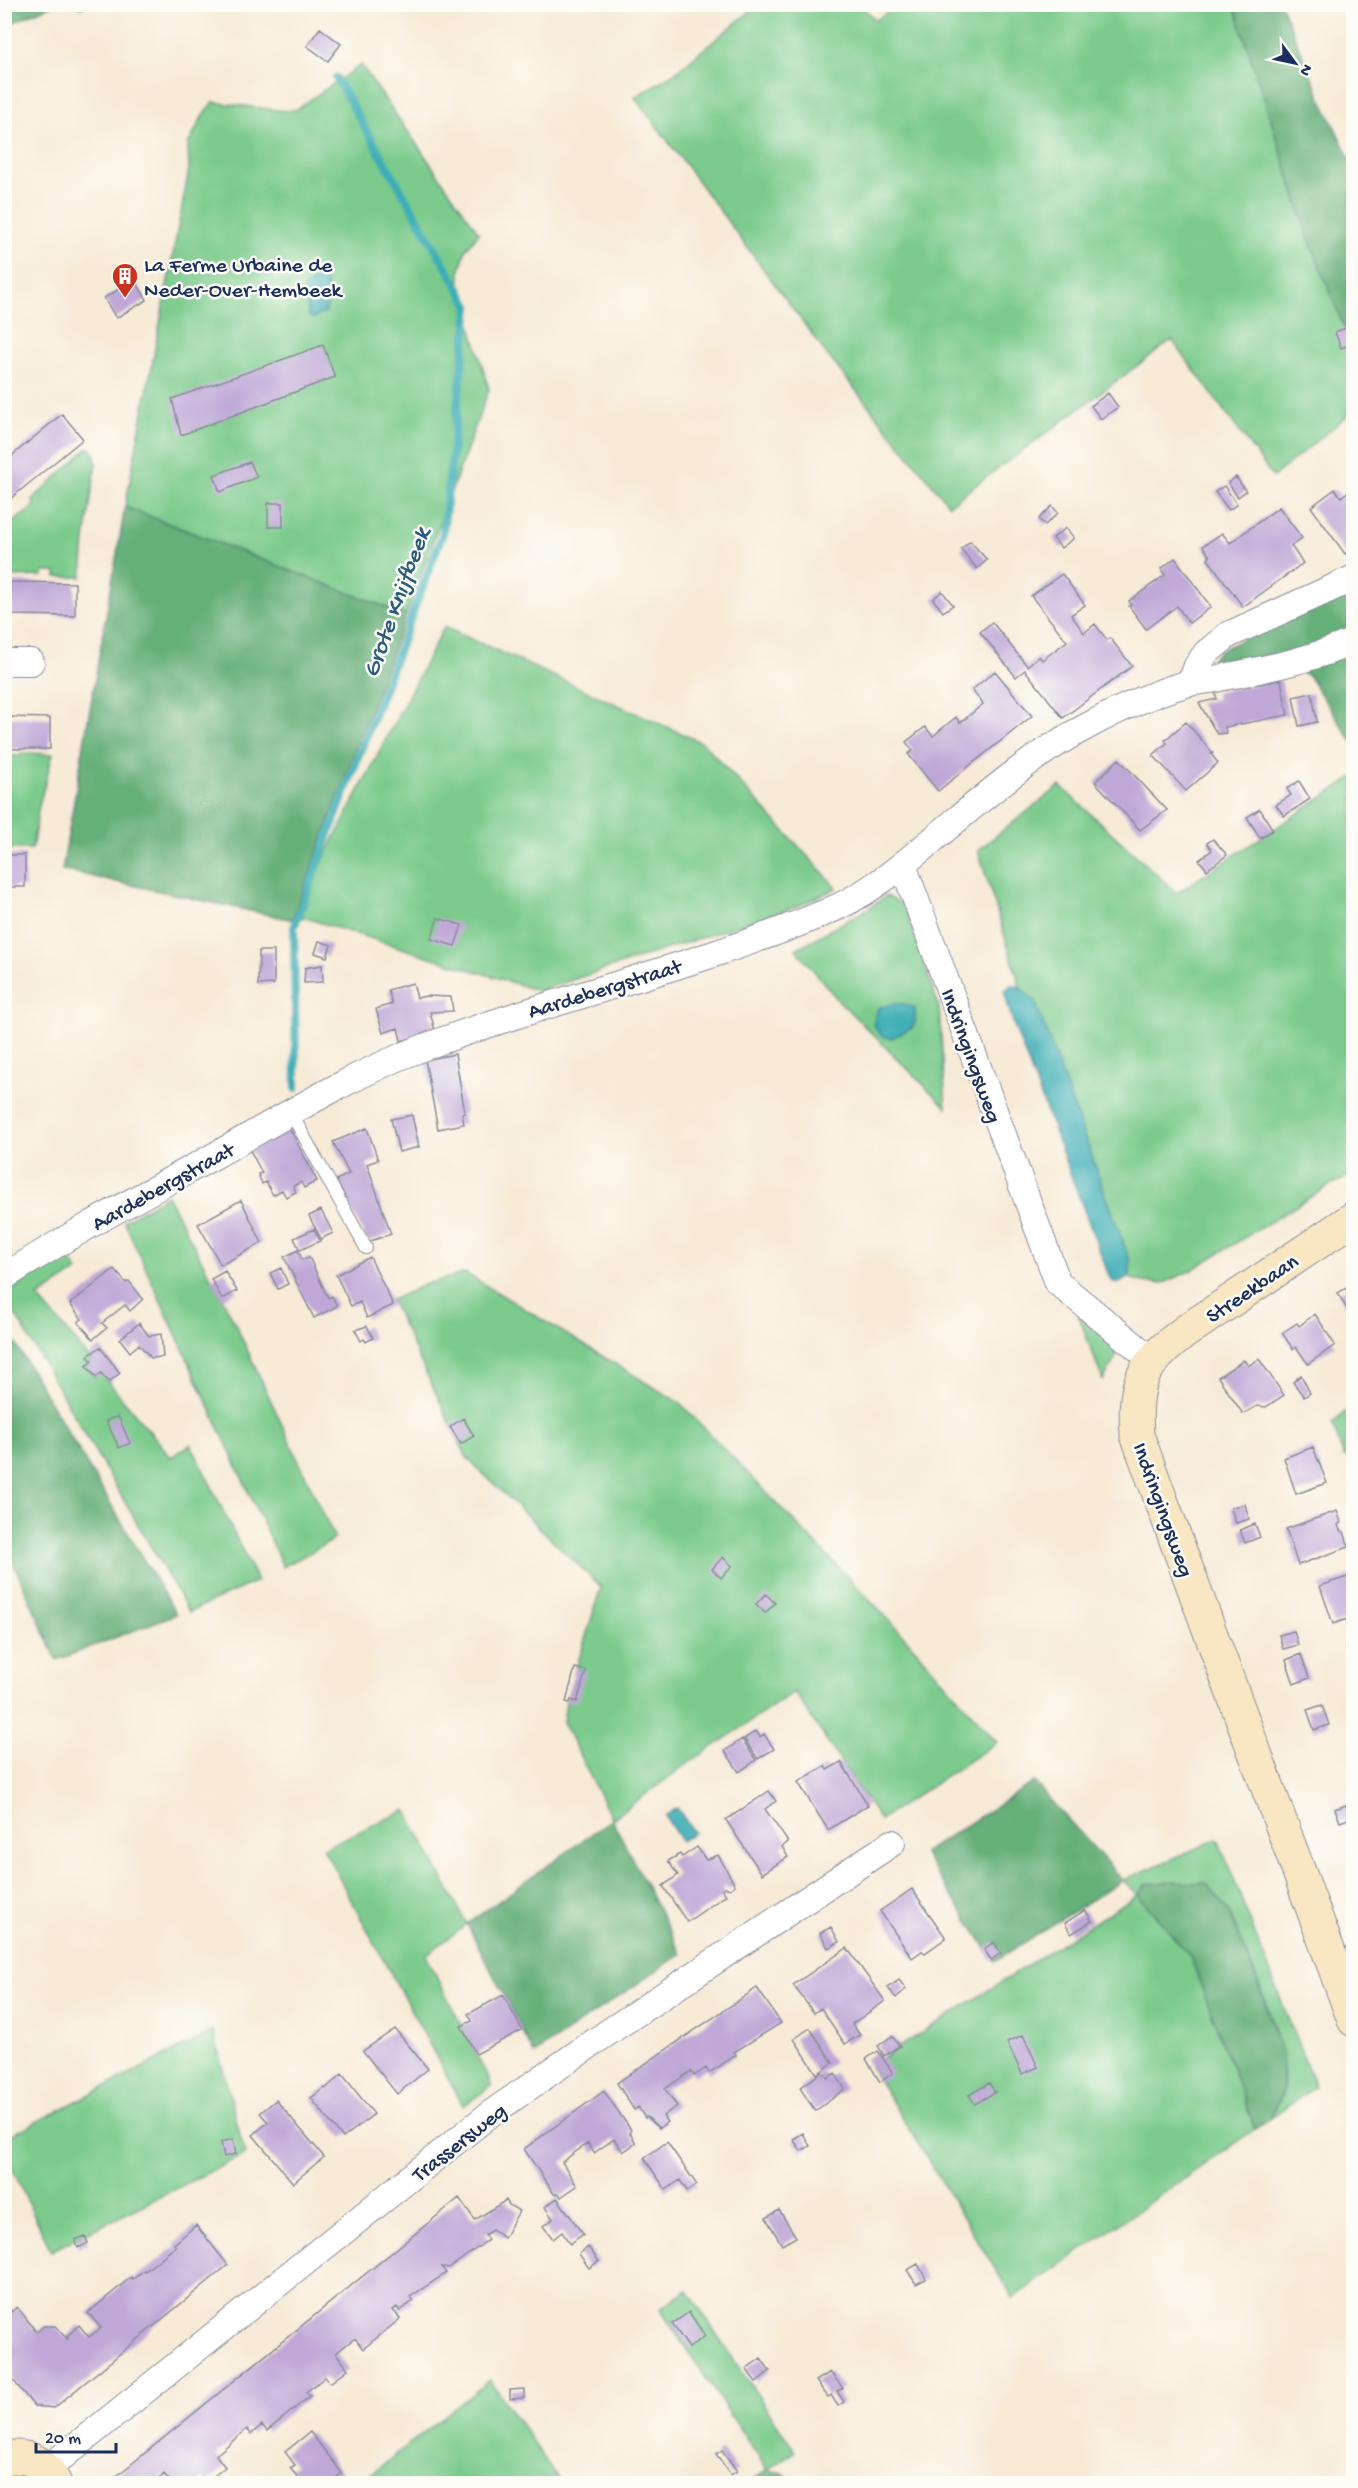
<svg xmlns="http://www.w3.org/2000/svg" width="1358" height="2488" viewBox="0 0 1358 2488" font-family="'Gochi Hand',sans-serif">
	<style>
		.green { fill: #7ccb8c; stroke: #4c7d75; stroke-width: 1.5 }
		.forest { fill: #65af78; stroke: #406f6b; stroke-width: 1.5 }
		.water { fill: #3caeb5; stroke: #2c6e8a; stroke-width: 1.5 }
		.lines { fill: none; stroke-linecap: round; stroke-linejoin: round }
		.stream { stroke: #3caeb5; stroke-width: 8 }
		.building { fill: #bfa8d7 }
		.lane-casing { stroke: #898c9a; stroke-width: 14 }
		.street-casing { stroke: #898c9a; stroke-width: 28 }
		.secondary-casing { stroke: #898c9a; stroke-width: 35 }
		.lane { stroke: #fff; stroke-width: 12 }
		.street { stroke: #fff; stroke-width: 26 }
		.secondary { stroke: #f9e7c3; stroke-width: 33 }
		.labels { text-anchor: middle; stroke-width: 5; stroke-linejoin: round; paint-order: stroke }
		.poi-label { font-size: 22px; fill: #1b2f5e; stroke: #fdfcf7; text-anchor: start }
		.street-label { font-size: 22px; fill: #1b2f5e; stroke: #fdfcf7 }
		.water-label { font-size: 24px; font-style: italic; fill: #275b7c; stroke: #fdfcf7 }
	</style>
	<rect width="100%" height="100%" fill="#fdfcf7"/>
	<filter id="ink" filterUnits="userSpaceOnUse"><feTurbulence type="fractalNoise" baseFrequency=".0167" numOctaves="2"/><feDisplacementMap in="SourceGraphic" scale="12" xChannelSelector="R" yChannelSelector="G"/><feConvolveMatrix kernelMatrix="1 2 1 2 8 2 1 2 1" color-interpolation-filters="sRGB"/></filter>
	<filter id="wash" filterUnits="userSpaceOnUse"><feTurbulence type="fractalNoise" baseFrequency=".008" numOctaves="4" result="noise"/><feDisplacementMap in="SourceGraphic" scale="24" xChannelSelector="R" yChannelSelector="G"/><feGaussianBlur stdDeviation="1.35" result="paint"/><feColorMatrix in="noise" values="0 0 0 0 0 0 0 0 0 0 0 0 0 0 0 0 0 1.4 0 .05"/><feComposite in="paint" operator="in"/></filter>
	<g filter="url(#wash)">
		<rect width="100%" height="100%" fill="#f7ead6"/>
		<path class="green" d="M 898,4 L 1236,5 L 1309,239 L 1352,344 L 1353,411 L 1273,477 L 1172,340 L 949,505 L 828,356 L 635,97 L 673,74 L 758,5 L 860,5 L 876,20 Z
			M 361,65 L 479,233 L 466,249 L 460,270 L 460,288 L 489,389 L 406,615 L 125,507 L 189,170 L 188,145 L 202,117 L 213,102 L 286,111 L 295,110 Z
			M 89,447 L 95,456 L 96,464 L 85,540 L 82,577 L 56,577 L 56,572 L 43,572 L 43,576 L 9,577 L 8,597 L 5,597 L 5,521 L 9,525 L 34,507 L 33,499 Z
			M 444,627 L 703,743 L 837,888 L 798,906 L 539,991 L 296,915 L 296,921 L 292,920 Z
			M 22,753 L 53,754 L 39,805 L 32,849 L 5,849 L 5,755 L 21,756 Z
			M 1353,777 L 1353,1174 L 1327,1187 L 1190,1271 L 1162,1284 L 1142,1282 L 1120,1275 L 1105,1259 L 978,850 L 1060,786 L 1177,893 Z
			M 886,896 L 904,905 L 939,1007 L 946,1107 L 837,999 L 796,949 L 866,910 Z
			M 167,1195 L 232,1317 L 335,1539 L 283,1567 L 124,1221 Z
			M 66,1255 L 78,1271 L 38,1297 L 92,1361 L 86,1366 L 95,1377 L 101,1373 L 171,1457 L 191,1444 L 257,1581 L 189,1612 L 5,1297 L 4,1289 L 11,1286 L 14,1288 L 25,1278 Z
			M 465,1273 L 680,1403 L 894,1625 L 997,1742 L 880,1820 L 794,1692 L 680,1769 L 612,1819 L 563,1722 L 566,1702 L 601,1587 L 467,1458 L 391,1300 L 426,1284 Z
			M 1078,1314 L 1107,1339 L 1117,1355 L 1103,1381 Z
			M 1353,1405 L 1353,1454 L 1344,1457 L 1332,1424 Z
			M 406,1810 L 467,1924 L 426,1955 L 492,2086 L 463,2106 L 323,1848 Z
			M 1218,1839 L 1315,2087 L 1270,2119 C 1274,2110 1282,2099 1283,2090 C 1290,2046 1246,1954 1229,1912 L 1138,1895 L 1190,1956 L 1255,2129 L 1013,2298 L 870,2066 L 1137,1895 L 1123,1880 Z
			M 213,2031 L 245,2154 L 51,2251 L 5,2153 L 5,2138 Z
			M 687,2290 L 795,2451 L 767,2470 L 660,2309 Z
			M 490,2380 L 561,2483 L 360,2483 Z"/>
		<path class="forest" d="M 5,4 L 52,4 L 52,5 L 5,26 Z
			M 1234,5 L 1281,5 L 1320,96 L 1353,166 L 1353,350 L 1309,239 Z
			M 125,507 L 406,615 L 292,920 L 62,870 Z
			M 1353,583 L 1353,743 L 1308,675 L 1269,662 L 1205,667 L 1219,651 Z
			M 5,1326 L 176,1614 L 57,1660 L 5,1545 Z
			M 1034,1782 L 1123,1880 L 995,1961 L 923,1853 Z
			M 612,1819 L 681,1954 L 534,2054 L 467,1924 Z
			M 1176,1882 L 1206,1883 L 1229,1912 L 1255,1975 L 1282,2054 L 1283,2091 L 1270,2119 L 1255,2129 L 1190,1956 L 1138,1895 L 1146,1884 Z
			M 767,2470 L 783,2473 L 794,2483 L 748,2483 Z"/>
		<path class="water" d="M 317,278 L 326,282 L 328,294 L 326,312 L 313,318 L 308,316 L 307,297 L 303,288 Z
			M 1011,985 L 1018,986 L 1035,1001 L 1130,1261 L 1130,1275 L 1119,1283 L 1111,1281 L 1013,1023 L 1004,991 Z
			M 896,1003 L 905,1004 L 915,1008 L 915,1022 L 912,1028 L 892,1038 L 882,1036 L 873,1025 L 878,1008 Z
			M 677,1808 L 694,1832 L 681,1841 L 665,1816 Z"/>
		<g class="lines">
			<path class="stream" d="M 80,4 L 81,5
				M 296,1088 L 294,927 L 443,533 L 469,306 L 336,78"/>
		</g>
		<g id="blocks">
			<path class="building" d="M 320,28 L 341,44 L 328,61 L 307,46 Z
				M 135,280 L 147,300 L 116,318 L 104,298 Z
				M 1346,328 L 1352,344 L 1341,348 L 1335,332 Z
				M 323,345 L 335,377 L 181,435 L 172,399 Z
				M 1108,393 L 1118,407 L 1101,419 L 1091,406 Z
				M 62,414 L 83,439 L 4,504 L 4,462 Z
				M 250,462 L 257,477 L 220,492 L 214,475 Z
				M 1236,477 L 1246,491 L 1238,497 L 1228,483 Z
				M 1224,486 L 1237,504 L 1229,510 L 1215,492 Z
				M 1353,488 L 1353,548 L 1345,554 L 1311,507 L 1335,489 L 1341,497 Z
				M 268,503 L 283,503 L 283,527 L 268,527 Z
				M 1052,506 L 1058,513 L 1045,525 L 1039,519 Z
				M 1279,507 L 1302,538 L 1291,546 L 1303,563 L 1243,607 L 1208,559 L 1210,557 L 1203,546 L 1222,533 L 1230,543 Z
				M 1066,528 L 1074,538 L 1061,548 L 1053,538 Z
				M 970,541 L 987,560 L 977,569 L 961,549 Z
				M 1175,558 L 1211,607 L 1189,623 L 1177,606 L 1146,629 L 1129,606 L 1131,605 L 1129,601 L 1165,575 L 1161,569 Z
				M 1062,574 L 1085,605 L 1071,615 L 1084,633 L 1095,624 L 1107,640 L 1110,638 L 1132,666 L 1063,718 L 1025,670 L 1016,677 L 980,632 L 992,622 L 1027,666 L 1039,656 L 1042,660 L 1067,641 L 1031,596 Z
				M 10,582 L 75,583 L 75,616 L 11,615 Z
				M 942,591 L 953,605 L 943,612 L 933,599 Z
				M 995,671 L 1032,716 L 938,791 L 908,754 L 913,751 L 906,742 L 925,727 L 933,736 L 956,717 L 960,723 L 983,704 L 972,690 Z
				M 1281,680 L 1288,715 L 1225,727 L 1226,733 L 1217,734 L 1199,703 L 1217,699 L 1215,692 Z
				M 1312,693 L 1317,722 L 1299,726 L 1293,697 Z
				M 4,717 L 50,718 L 50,749 L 4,749 Z
				M 1186,722 L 1213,753 L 1211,754 L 1218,763 L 1186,791 L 1153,755 L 1167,743 L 1165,740 Z
				M 1119,759 L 1167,810 L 1140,830 L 1095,782 Z
				M 1299,781 L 1310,799 L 1284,816 L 1276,805 L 1291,795 L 1287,789 Z
				M 1260,809 L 1273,830 L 1260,838 L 1247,817 Z
				M 1213,839 L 1227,855 L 1207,870 L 1199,860 L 1212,850 L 1207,843 Z
				M 4,855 L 25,855 L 25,887 L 4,887 Z
				M 438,918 L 462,925 L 455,946 L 431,939 Z
				M 319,941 L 331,945 L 327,957 L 315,953 Z
				M 259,951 L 274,951 L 274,984 L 258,985 Z
				M 322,965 L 323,982 L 304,983 L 305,968 Z
				M 413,983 L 417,998 L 426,996 L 451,997 L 453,1011 L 430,1012 L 435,1031 L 401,1041 L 398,1028 L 383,1033 L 376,1009 L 392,1004 L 388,990 Z
				M 455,1054 L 465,1113 L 462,1114 L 464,1124 L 438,1129 L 425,1060 Z
				M 412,1115 L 419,1147 L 399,1152 L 391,1119 Z
				M 289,1127 L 317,1181 L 304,1188 L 301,1182 L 293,1186 L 296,1192 L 286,1197 L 282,1190 L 273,1195 L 266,1182 L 262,1184 L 258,1174 L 262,1173 L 249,1148 Z
				M 367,1128 L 378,1160 L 367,1164 L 391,1234 L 368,1242 L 336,1180 L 349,1174 L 333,1142 Z
				M 241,1200 L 262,1243 L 221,1265 L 198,1224 Z
				M 321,1210 L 333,1233 L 321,1239 L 309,1216 Z
				M 314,1229 L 320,1241 L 300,1250 L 294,1238 Z
				M 298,1250 L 302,1260 L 309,1257 L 328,1298 L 332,1296 L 337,1306 L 314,1318 L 284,1257 Z
				M 370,1257 L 393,1305 L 367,1318 L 360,1302 L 351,1306 L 336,1275 Z
				M 281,1268 L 288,1284 L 278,1289 L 270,1273 Z
				M 114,1269 L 126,1283 L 129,1281 L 143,1299 L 130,1311 L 125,1305 L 102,1323 L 107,1328 L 93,1339 L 78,1322 L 82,1319 L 70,1304 Z
				M 225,1271 L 237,1291 L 222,1299 L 211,1279 Z
				M 1353,1284 L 1353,1320 L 1338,1293 Z
				M 1315,1314 L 1335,1345 L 1308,1364 L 1296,1347 L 1293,1349 L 1282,1333 L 1297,1323 L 1299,1326 Z
				M 139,1323 L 149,1336 L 161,1334 L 163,1357 L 151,1358 L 139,1344 L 130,1352 L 120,1339 Z
				M 367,1326 L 373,1338 L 366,1342 L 364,1339 L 361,1341 L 355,1330 Z
				M 100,1347 L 120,1373 L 109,1382 L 101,1373 L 96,1377 L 86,1366 L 92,1361 L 88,1356 Z
				M 1259,1359 L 1284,1395 L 1266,1407 L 1257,1406 L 1243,1414 L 1218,1377 L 1244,1360 L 1248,1366 Z
				M 1301,1375 L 1310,1393 L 1304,1397 L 1293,1382 Z
				M 118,1416 L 130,1443 L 119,1448 L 106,1421 Z
				M 463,1418 L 474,1436 L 461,1444 L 450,1427 Z
				M 1313,1447 L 1327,1483 L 1296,1494 L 1284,1458 Z
				M 1245,1504 L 1249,1519 L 1236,1523 L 1231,1508 Z
				M 1337,1511 L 1341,1522 L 1338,1525 L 1340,1530 L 1344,1532 L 1349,1547 L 1298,1565 L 1286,1529 Z
				M 1255,1524 L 1260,1537 L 1245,1543 L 1240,1530 Z
				M 723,1557 L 732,1566 L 721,1578 L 712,1569 Z
				M 1353,1575 L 1353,1617 L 1333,1624 L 1320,1586 Z
				M 766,1594 L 775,1603 L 765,1613 L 756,1604 Z
				M 1294,1631 L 1298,1645 L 1283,1649 L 1279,1635 Z
				M 1353,1646 L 1353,1670 L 1346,1649 Z
				M 1301,1654 L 1309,1678 L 1294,1684 L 1286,1660 Z
				M 575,1668 L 586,1671 L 577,1702 L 571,1700 L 570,1703 L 566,1702 Z
				M 1322,1705 L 1329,1725 L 1314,1730 L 1307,1710 Z
				M 756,1731 L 760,1737 L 764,1734 L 774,1749 L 758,1759 L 744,1739 Z
				M 742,1739 L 756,1760 L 739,1772 L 725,1751 Z
				M 841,1762 L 868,1805 L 828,1830 L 798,1782 L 825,1766 L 827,1770 Z
				M 769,1791 L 776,1801 L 765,1809 L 788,1842 L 782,1847 L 788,1857 L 762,1874 L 726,1820 Z
				M 1346,1805 L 1351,1818 L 1340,1822 L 1335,1809 Z
				M 697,1847 L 706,1860 L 718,1855 L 735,1885 L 730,1889 L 725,1887 L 722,1889 L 726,1895 L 687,1922 L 663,1886 L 678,1875 L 668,1861 L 680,1854 L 682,1857 Z
				M 912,1889 L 946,1938 L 925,1953 L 922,1951 L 912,1958 L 880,1911 Z
				M 1085,1910 L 1092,1921 L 1071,1934 L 1065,1923 Z
				M 831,1927 L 839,1942 L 828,1948 L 820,1933 Z
				M 994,1942 L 1001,1953 L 991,1960 L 984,1949 Z
				M 847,1948 L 885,2001 L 852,2024 L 860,2035 L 845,2044 L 821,2008 L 814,2013 L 793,1985 Z
				M 899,1980 L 906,1989 L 896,1998 L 888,1988 Z
				M 757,1988 L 781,2023 L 734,2052 L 736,2055 L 709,2073 L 706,2068 L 694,2076 L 691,2071 L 665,2089 L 677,2106 L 663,2116 L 667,2122 L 659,2128 L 647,2117 L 645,2118 L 638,2107 L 634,2110 L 617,2083 Z
				M 503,1995 L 522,2030 L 476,2054 L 461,2026 L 472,2021 L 468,2014 Z
				M 810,2028 L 833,2063 L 817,2074 L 794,2039 Z
				M 395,2029 L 428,2069 L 397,2094 L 363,2051 Z
				M 1023,2035 L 1038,2067 L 1022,2074 L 1007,2042 Z
				M 892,2036 L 900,2046 L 884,2056 L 878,2046 Z
				M 878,2051 L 893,2073 L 880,2082 L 866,2059 Z
				M 822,2072 L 828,2078 L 835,2073 L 845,2089 L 815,2111 L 800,2088 Z
				M 342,2074 L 374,2114 L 343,2138 L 311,2098 L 324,2088 L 325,2089 Z
				M 989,2083 L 995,2092 L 975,2104 L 969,2095 Z
				M 604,2091 L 631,2130 L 629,2132 L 636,2143 L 623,2152 L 614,2139 L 594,2153 L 588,2143 L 562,2162 L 577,2186 L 561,2197 L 559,2194 L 554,2194 L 524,2149 Z
				M 276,2100 L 324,2157 L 293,2183 L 253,2135 L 268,2122 L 260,2113 Z
				M 803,2133 L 810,2146 L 801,2151 L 793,2139 Z
				M 233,2139 L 236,2154 L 224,2157 L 221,2142 Z
				M 667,2142 L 697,2185 L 687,2191 L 680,2180 L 666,2190 L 644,2158 Z
				M 459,2198 L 475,2220 L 506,2200 L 509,2205 L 519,2211 L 504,2238 L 492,2230 L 485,2235 L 488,2240 L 466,2256 L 449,2268 L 442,2267 L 446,2273 L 410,2297 L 413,2301 L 400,2311 L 397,2307 L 393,2310 L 400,2319 L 363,2349 L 355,2338 L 336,2353 L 348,2369 L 330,2383 L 325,2377 L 306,2392 L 310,2396 L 267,2431 L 262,2425 L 251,2434 L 247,2429 L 216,2455 L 225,2467 L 207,2482 L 203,2478 L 197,2484 L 172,2484 L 164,2474 L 154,2484 L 113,2484 L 113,2479 Z
				M 557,2198 L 583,2234 L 570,2244 L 562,2232 L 553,2239 L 543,2226 L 553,2219 L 545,2207 Z
				M 779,2210 L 796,2237 L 782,2245 L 766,2218 Z
				M 196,2225 L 228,2265 L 54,2408 L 34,2406 L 4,2369 L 4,2304 L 11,2312 L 17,2307 L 37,2332 L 44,2326 L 55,2326 L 68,2340 L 67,2336 L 79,2325 L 89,2337 L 101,2328 L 88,2313 L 131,2277 L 133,2279 L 144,2270 L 145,2271 L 176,2246 L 174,2244 Z
				M 85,2236 L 88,2243 L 78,2248 L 75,2240 Z
				M 588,2247 L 599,2261 L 589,2268 L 579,2254 Z
				M 918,2264 L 926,2279 L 916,2284 L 907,2270 Z
				M 689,2312 L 705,2336 L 689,2348 L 672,2324 Z
				M 761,2358 L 770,2371 L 756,2382 L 746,2369 Z
				M 830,2372 L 843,2388 L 837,2391 L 844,2402 L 838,2406 L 831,2395 L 828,2397 L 816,2381 Z
				M 524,2389 L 524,2398 L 510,2399 L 510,2390 Z
				M 310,2432 L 342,2473 L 329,2484 L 300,2484 L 301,2481 L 290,2468 L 295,2465 L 285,2452 Z
				M 722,2450 L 737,2471 L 731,2475 L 716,2454 Z"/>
		</g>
	</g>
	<g filter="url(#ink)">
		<use href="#blocks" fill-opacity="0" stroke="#898c9a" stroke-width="1.5"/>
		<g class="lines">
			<g class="lane-casing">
				<path id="lane" d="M 291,1113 L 366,1248"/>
			</g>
			<g class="street-casing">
				<path id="street" d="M 4,662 L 31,662
					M 1191,682 L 1197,666 L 1206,653 L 1228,635 L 1354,578
					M 903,865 L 1058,1283 L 1152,1360
					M 4,1277 C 72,1233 144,1195 214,1156 C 282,1118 349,1076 422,1048 C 554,998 694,968 824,913 C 867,896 901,866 936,837 C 982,799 1029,757 1082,729 C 1115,711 1150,694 1186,684 C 1195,681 1206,681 1215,679 C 1263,669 1309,661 1354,641
					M 47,2469 L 490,2114 L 610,2031 L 892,1843"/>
			</g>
			<g class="secondary-casing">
				<path id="secondary" d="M 1354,1218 L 1186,1331 C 1142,1364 1133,1381 1137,1435 L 1354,2020
					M 4,2458 C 27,2454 46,2462 55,2484"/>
			</g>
			<use href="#lane" class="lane"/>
			<use href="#street" class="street"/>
			<use href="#secondary" class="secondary"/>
		</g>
	</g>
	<defs>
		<g id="building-pin" transform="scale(1.35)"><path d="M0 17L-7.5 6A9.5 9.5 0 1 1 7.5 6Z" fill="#c8321e" stroke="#fdfcf7"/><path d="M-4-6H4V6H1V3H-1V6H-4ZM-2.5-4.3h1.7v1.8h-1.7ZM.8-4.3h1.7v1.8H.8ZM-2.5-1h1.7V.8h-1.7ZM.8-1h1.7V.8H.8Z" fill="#fff"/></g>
	</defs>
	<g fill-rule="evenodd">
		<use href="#building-pin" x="125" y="276"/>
	</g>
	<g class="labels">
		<g class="poi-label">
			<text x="144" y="271">La Ferme Urbaine de<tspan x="144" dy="25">Neder-Over-Hembeek</tspan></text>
		</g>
		<g class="street-label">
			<text transform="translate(604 987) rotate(-17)" y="8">Aardebergstraat</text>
			<text transform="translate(973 1055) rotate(70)" y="8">Indringingsweg</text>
			<text transform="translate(162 1185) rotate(-29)" y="8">Aardebergstraat</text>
			<text transform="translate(1251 1287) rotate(-34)" y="8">Streekbaan</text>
			<text transform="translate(1165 1509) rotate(70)" y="8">Indringingsweg</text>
			<text transform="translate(458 2141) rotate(-38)" y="8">Trassersweg</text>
		</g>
		<g class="water-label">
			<text transform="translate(395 602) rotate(-70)" y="8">Grote Knijfbeek</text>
		</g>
	</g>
	<rect width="1358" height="2488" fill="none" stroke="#fdfcf7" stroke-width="24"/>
	<g transform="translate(1295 63) rotate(123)" stroke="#fdfcf7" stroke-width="4.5" paint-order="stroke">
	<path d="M0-4.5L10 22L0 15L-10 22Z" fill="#1b2f5e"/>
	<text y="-9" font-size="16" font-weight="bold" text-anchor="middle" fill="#1b2f5e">N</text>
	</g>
	<path d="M36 2443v9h80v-9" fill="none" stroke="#1b2f5e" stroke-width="3"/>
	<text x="45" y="2443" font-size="18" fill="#1b2f5e" stroke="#fdfcf7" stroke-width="4.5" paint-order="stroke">20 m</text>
</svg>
